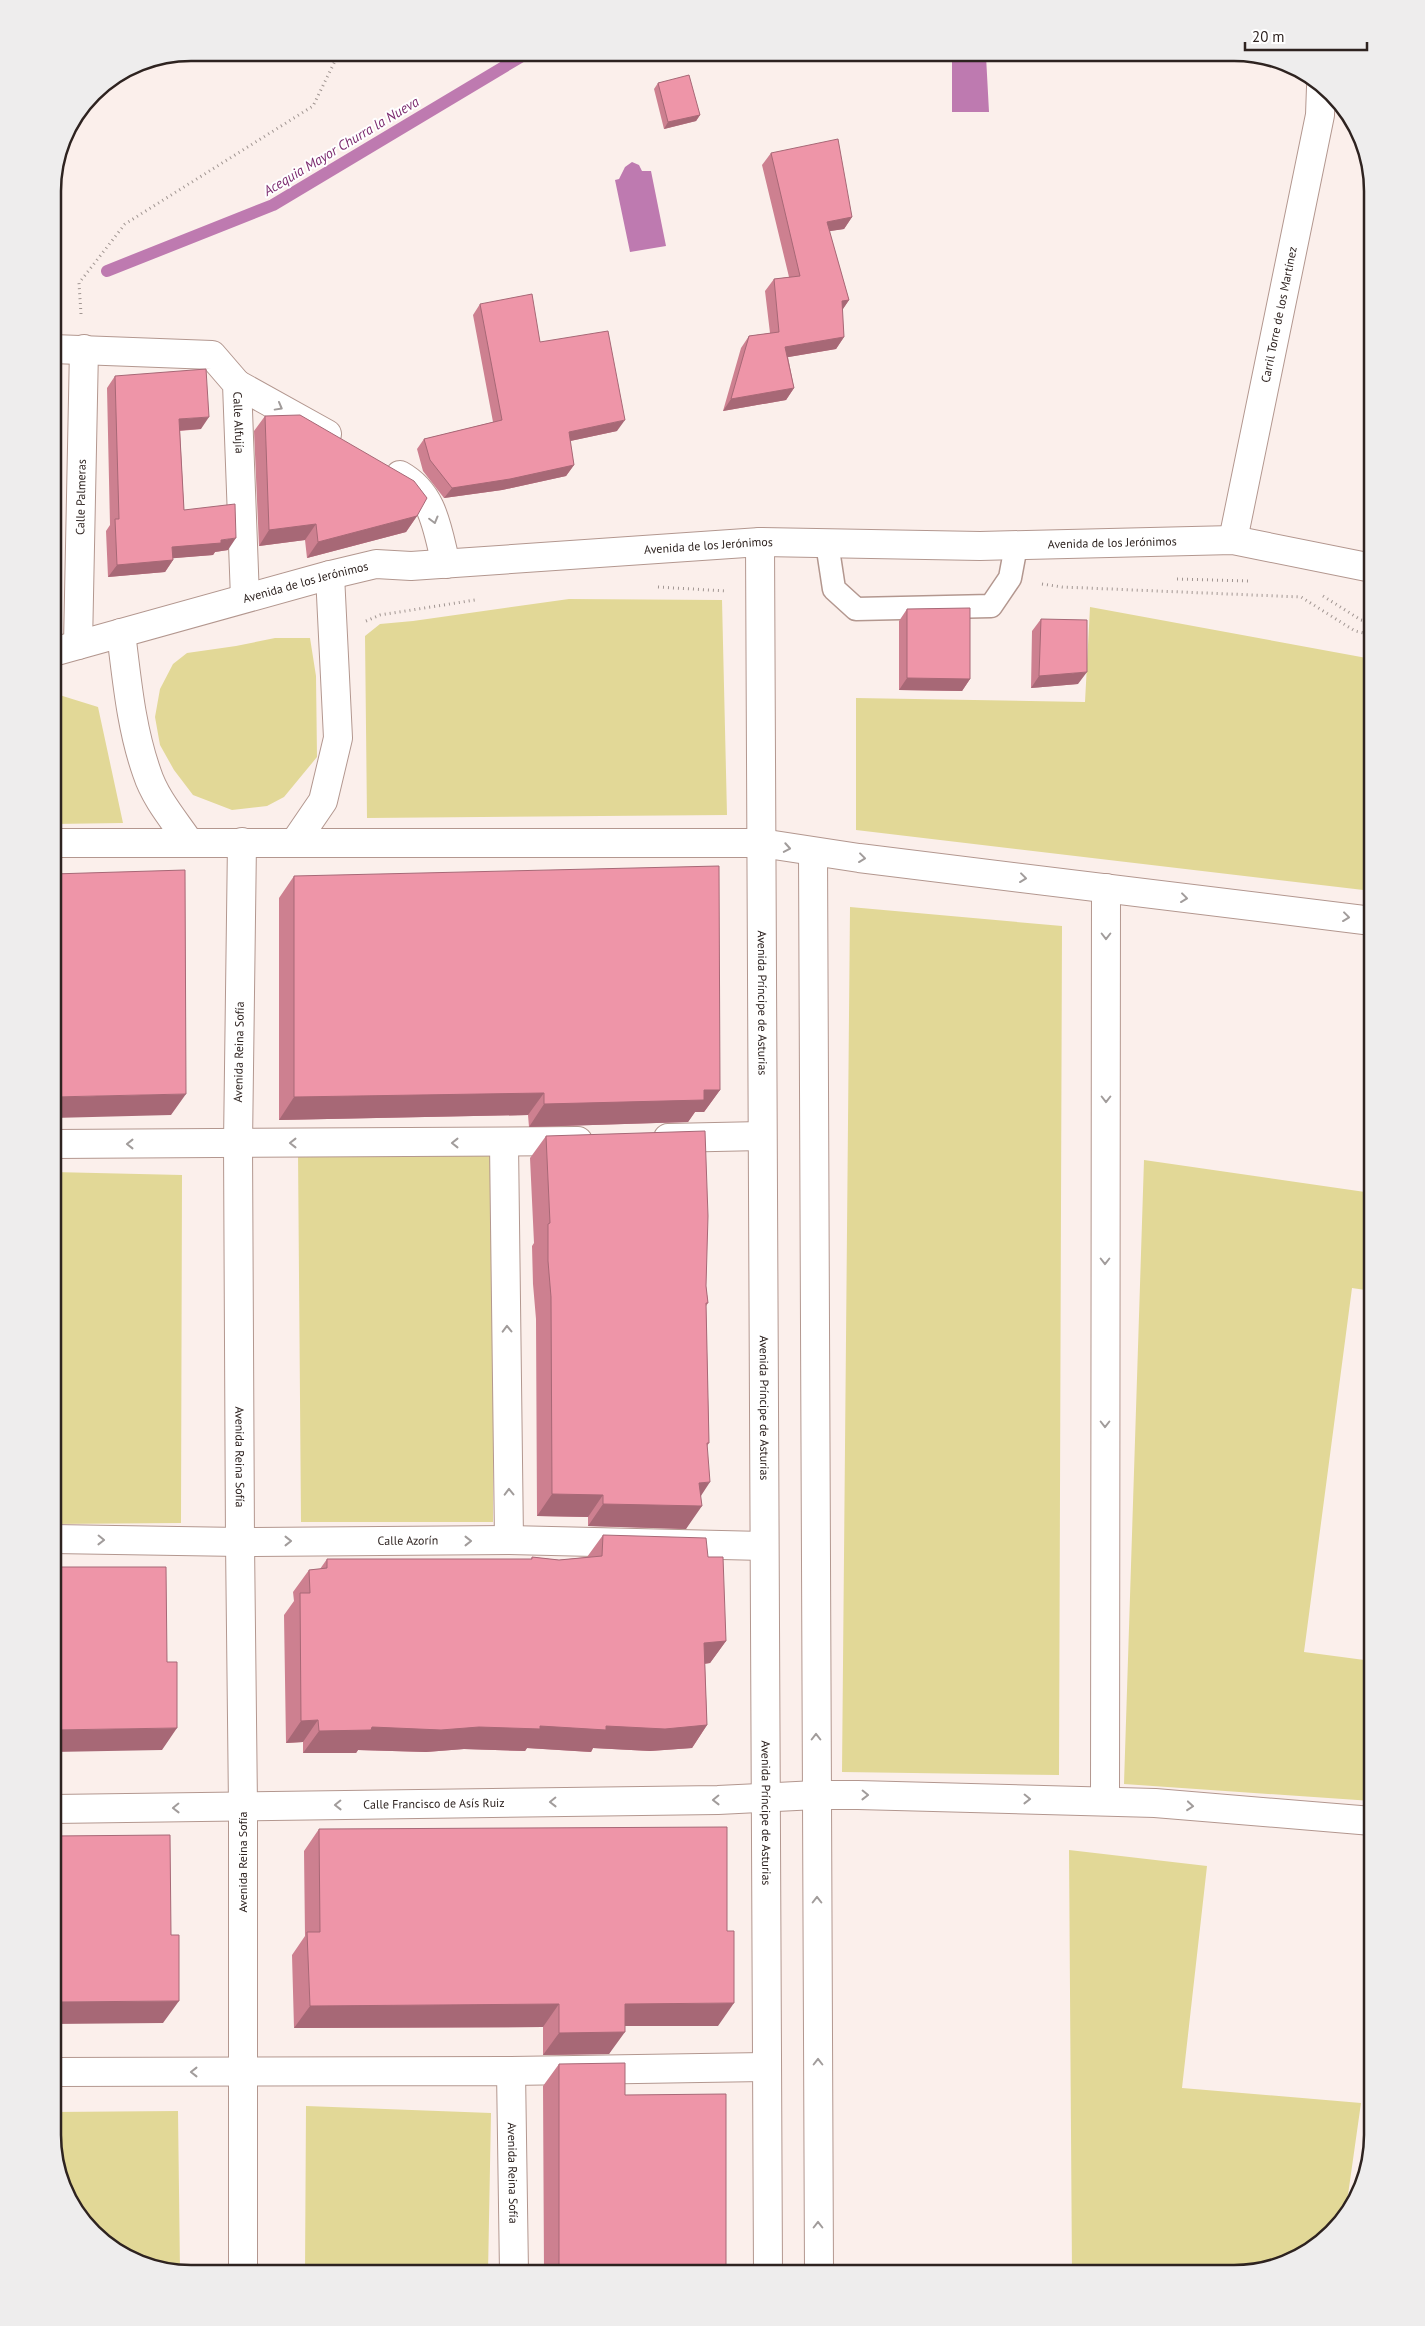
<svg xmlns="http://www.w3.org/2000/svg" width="1425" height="2326" viewBox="0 0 1425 2326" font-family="'PT Sans',sans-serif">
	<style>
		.green { fill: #e2d897 }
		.water { fill: #be7ab0 }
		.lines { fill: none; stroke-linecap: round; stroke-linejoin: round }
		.stream { stroke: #be7ab0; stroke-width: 12 }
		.lane-casing { stroke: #b3978f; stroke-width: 25 }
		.street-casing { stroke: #b3978f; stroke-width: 30 }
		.secondary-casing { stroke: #b3978f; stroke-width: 30 }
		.path { stroke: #a19692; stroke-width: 3; stroke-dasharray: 1 4; stroke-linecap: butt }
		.lane { stroke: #fff; stroke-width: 22 }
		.street { stroke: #fff; stroke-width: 28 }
		.secondary { stroke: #fff; stroke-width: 28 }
		.wall { fill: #cd8090 }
		.shaded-wall { fill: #a76876 }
		.building { fill: #ee95a8; stroke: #a76876 }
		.oneway { stroke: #a19c9b }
		.labels { text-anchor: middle; stroke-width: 4; stroke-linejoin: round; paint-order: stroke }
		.street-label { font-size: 12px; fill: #2e2320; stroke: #fff }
		.water-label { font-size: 14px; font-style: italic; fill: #7c2b6f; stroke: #fff }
		.rim { fill: none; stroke: #2e2320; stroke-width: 2.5 }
	</style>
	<rect width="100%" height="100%" fill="#fbefeb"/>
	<path class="green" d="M 569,599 L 722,600 L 727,815 L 367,818 L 365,636 L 380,624 L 413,621 Z
		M 1090,607 L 1372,659 L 1372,891 L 856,830 L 856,698 L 1085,702 Z
		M 275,638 L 310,638 L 316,676 L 317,757 L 284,797 L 267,806 L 232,810 L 193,795 L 174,770 L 160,745 L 155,717 L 160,689 L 173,664 L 187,653 L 236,646 Z
		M 53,693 L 98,707 L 123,823 L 53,824 Z
		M 850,907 L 1062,926 L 1059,1775 L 842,1772 Z
		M 298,1152 L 493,1153 L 493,1522 L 301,1522 Z
		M 1144,1160 L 1372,1193 L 1372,1291 L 1352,1288 L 1304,1652 L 1372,1661 L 1372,1801 L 1124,1784 Z
		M 53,1172 L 182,1175 L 181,1523 L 53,1524 Z
		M 1069,1850 L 1207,1866 L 1182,2088 L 1361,2103 L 1345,2216 L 1295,2259 L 1234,2273 L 1072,2273 Z
		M 306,2106 L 491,2113 L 488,2273 L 305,2273 Z
		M 178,2111 L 180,2272 L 115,2250 L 67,2196 L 53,2134 L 53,2112 Z"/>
	<path class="water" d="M 986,56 L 989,112 L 952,112 L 952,59 Z
		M 632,162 L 639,165 L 642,171 L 651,171 L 666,246 L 630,252 L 615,180 L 619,179 L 625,167 Z"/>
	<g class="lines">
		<path class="stream" d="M 107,271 L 273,205 L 527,53"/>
		<g class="lane-casing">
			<path id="lane" d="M 827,543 L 834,589 L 856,609 L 991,606 L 1010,578 L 1016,546"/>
		</g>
		<g class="street-casing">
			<g id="street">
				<path id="s1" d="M 53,349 L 212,355 L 237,384 L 245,598"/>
				<path d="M 237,384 L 327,434"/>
				<path d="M 400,475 C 434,494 437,529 446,564"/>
				<path id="s2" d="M 1233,540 L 1320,115 L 1321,87"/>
				<path id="s3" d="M 760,542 L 768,2273"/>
				<path d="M 121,633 C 127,680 131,728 147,773 C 155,798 174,820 189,842"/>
				<path id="s4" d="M 78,645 L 84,349"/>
				<path id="s5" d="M 242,842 L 238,1144 L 240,1542 L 243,1807 L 243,2273"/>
				<path d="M 295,842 L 323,801 L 338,738 L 330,575"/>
				<path d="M 53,843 L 761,843 L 859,858 L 1372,921"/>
				<path d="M 813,852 L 819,2273"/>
				<path d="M 668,1138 L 762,1136"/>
				<path d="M 504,1143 L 509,1540"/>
				<path d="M 53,1144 L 578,1141"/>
				<path id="s6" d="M 53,1539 L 240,1542 L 509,1540 L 764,1546"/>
				<path d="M 1105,1801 L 1106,888"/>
				<path id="s7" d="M 53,1809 L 718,1800 L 816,1795 L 858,1795 L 1155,1803 L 1372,1821"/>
				<path d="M 511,2071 L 767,2067"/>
				<path id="s8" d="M 53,2072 L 511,2071 L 514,2273"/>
			</g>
		</g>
		<g class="secondary-casing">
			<g id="secondary">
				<path id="s9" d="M 53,652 L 330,575 L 376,564 L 411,566 L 760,542 L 980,546 L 1233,540 L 1372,568"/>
			</g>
		</g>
		<path class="path" d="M 81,314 L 79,283 L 125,224 L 313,106 L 339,53
			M 1177,579 L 1248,581
			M 1042,584 L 1062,587 L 1301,597 L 1355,631 L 1372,635
			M 658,587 L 726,591
			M 1323,596 L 1361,620 L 1372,623
			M 366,621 L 380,615 L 475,600"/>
		<use href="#lane" class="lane"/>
		<use href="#street" class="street"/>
		<use href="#secondary" class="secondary"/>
	</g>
	<path class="wall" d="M 658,83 L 700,115 L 696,121 L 664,129 L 654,89 Z
		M 771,153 L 852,217 L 844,229 L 829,231 L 849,300 L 842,310 L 844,337 L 836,349 L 788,357 L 794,388 L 786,400 L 723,411 L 741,348 L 749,336 L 770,333 L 765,291 L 774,279 L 789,277 L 762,165 Z
		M 480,304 L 540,342 L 617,431 L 570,441 L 574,465 L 566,476 L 502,490 L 444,498 L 423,471 L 417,449 L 424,439 L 493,422 L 473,315 Z
		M 115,376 L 201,429 L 180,431 L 184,510 L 228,550 L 215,552 L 213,555 L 173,558 L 173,560 L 165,572 L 108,577 L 106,531 L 110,525 L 107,388 Z
		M 265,416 L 417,516 L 406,532 L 307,558 L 305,540 L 259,546 L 254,431 Z
		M 907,609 L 970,679 L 962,691 L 899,690 L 899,621 Z
		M 1041,619 L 1078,684 L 1031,688 L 1032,631 Z
		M 294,876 L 720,1090 L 704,1112 L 695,1112 L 688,1122 L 529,1127 L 528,1115 L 279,1120 L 279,898 Z
		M 546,1136 L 706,1286 L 708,1303 L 706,1306 L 709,1443 L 707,1446 L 701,1496 L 686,1529 L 588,1526 L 588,1517 L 537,1516 L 536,1319 L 533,1284 L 532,1246 L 534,1243 L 530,1158 Z
		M 603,1535 L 708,1557 L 726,1641 L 710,1663 L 705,1664 L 707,1725 L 692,1748 L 650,1751 L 593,1748 L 591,1752 L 527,1748 L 525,1751 L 464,1749 L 426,1752 L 358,1750 L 356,1753 L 303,1753 L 303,1742 L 286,1743 L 284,1615 L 294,1601 L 293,1592 L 309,1570 L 320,1569 L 327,1559 L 531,1559 L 532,1557 L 559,1560 L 587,1557 Z
		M 319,1829 L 718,2026 L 625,2026 L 609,2054 L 543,2055 L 543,2027 L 294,2028 L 292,1955 L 305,1936 L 304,1851 Z
		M 559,2064 L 625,2095 L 726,2273 L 544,2273 L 543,2086 Z"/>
	<path class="shaded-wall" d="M 700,115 L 696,121 L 664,129 L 668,122 Z
		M 852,217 L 844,229 L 818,233 L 827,222 Z
		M 849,300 L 841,312 L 842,301 Z
		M 844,337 L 836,349 L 777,359 L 785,347 Z
		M 794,388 L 786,400 L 723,411 L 731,399 Z
		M 209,417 L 201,429 L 171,431 L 179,419 Z
		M 625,420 L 617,431 L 561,443 L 569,432 Z
		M 574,465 L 566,476 L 502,490 L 444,498 L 452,488 Z
		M 417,516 L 406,532 L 307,558 L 318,542 Z
		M 316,524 L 305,540 L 259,546 L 269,530 Z
		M 236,538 L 228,550 L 215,552 L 213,555 L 164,559 L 172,547 Z
		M 173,560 L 165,572 L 108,577 L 117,565 Z
		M 1087,672 L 1078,684 L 1031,688 L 1039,676 Z
		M 907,678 L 970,679 L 962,691 L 899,690 Z
		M 704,1090 L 720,1090 L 704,1112 L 695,1112 L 688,1122 L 529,1127 L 544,1104 Z
		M 544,1093 L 528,1115 L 279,1120 L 294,1097 Z
		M 186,1094 L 171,1115 L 53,1118 L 53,1097 Z
		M 710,1482 L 695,1505 L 699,1483 Z
		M 552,1494 L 603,1495 L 588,1517 L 537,1516 Z
		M 603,1504 L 702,1506 L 686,1529 L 588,1526 Z
		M 726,1641 L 710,1663 L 689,1665 L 704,1643 Z
		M 318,1720 L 303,1742 L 286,1743 L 301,1721 Z
		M 707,1725 L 692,1748 L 650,1751 L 593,1748 L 591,1752 L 527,1748 L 525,1751 L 464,1749 L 426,1752 L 358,1750 L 356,1753 L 303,1753 L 319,1731 L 372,1727 Z
		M 177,1728 L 162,1750 L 53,1752 L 53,1730 Z
		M 179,2001 L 163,2023 L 53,2024 L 53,2002 Z
		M 734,2003 L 718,2026 L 609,2026 L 625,2004 Z
		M 559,2004 L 543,2027 L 294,2028 L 310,2006 Z
		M 625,2032 L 609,2054 L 543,2055 L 559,2033 Z"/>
	<path class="building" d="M 689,75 L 700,115 L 668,122 L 658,83 Z
		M 838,139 L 852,217 L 827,222 L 849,300 L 842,301 L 844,337 L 785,347 L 794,388 L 731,399 L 749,336 L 779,332 L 774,279 L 800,276 L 771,153 Z
		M 532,294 L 540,342 L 608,331 L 625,420 L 569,432 L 574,465 L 510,479 L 452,488 L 430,460 L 424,439 L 502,420 L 480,304 Z
		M 206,369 L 209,417 L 179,419 L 184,510 L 235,504 L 236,538 L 221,540 L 221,543 L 172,547 L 173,560 L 117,565 L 115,519 L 119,519 L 115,376 Z
		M 300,415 L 414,481 L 427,498 L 417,516 L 318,542 L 316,524 L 269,530 L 265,416 Z
		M 970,608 L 970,679 L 907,678 L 907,609 Z
		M 1041,619 L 1087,620 L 1087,672 L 1039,676 Z
		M 719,866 L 720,1090 L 704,1090 L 704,1100 L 544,1104 L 544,1093 L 294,1097 L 294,876 Z
		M 185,870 L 186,1094 L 53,1097 L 53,874 Z
		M 705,1131 L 708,1216 L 706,1286 L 708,1303 L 706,1303 L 709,1443 L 707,1443 L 710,1482 L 699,1483 L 702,1506 L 603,1504 L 603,1495 L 552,1494 L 551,1297 L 548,1261 L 548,1224 L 550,1223 L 546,1136 Z
		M 603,1535 L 706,1538 L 708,1557 L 723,1557 L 726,1641 L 704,1643 L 707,1725 L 665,1729 L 606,1726 L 606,1730 L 540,1726 L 540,1729 L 479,1727 L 441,1730 L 372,1727 L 371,1730 L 319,1731 L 318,1720 L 301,1721 L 300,1593 L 310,1593 L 309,1570 L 327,1568 L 327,1559 L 532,1559 L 532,1557 L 559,1560 L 602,1556 Z
		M 53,1567 L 166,1567 L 167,1662 L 177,1662 L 177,1728 L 53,1730 Z
		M 727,1827 L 727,1931 L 734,1931 L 734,2003 L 625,2004 L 625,2032 L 559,2033 L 559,2004 L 310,2006 L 307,1932 L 320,1932 L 319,1829 Z
		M 170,1835 L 171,1935 L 179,1935 L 179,2001 L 53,2002 L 53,1836 Z
		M 625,2063 L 625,2095 L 726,2094 L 726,2273 L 559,2273 L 559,2064 Z"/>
	<defs><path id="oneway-chevron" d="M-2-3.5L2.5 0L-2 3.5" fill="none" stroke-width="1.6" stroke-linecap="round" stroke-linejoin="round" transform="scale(1.25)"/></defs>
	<g class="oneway">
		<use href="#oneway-chevron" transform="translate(279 407) rotate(29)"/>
		<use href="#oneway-chevron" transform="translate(434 520) rotate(75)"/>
		<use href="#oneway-chevron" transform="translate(787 848) rotate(10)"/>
		<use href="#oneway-chevron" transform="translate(862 858) rotate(7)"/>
		<use href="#oneway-chevron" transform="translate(1023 878) rotate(7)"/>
		<use href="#oneway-chevron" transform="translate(1184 898) rotate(7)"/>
		<use href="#oneway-chevron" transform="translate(1346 917) rotate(7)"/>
		<use href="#oneway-chevron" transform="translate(1106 936) rotate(90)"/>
		<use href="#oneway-chevron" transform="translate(1106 1099) rotate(90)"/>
		<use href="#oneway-chevron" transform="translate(293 1143) rotate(180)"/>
		<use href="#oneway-chevron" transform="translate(455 1143) rotate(180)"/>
		<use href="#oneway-chevron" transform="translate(130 1144) rotate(-180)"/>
		<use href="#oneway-chevron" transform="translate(1105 1261) rotate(90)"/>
		<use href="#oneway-chevron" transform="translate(507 1329) rotate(-91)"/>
		<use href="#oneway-chevron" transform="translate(1105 1424) rotate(90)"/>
		<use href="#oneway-chevron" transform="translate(509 1492) rotate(-91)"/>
		<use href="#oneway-chevron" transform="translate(101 1540) rotate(1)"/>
		<use href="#oneway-chevron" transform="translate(288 1541)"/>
		<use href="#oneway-chevron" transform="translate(468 1541)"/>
		<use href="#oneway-chevron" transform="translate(816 1737) rotate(-90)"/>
		<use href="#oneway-chevron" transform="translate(865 1795) rotate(1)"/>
		<use href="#oneway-chevron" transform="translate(1027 1799) rotate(1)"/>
		<use href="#oneway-chevron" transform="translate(716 1800) rotate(179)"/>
		<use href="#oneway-chevron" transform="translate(553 1802) rotate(179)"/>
		<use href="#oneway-chevron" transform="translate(338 1805) rotate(179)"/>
		<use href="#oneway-chevron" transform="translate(1190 1806) rotate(5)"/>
		<use href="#oneway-chevron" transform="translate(176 1808) rotate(179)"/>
		<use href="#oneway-chevron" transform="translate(817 1900) rotate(-90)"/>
		<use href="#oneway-chevron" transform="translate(818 2062) rotate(-90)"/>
		<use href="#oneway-chevron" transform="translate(194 2072) rotate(180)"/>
		<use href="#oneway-chevron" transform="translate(818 2225) rotate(-90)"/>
	</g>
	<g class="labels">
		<g class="street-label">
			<text dy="4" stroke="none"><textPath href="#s2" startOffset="230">Carril Torre de los Martínez</textPath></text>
			<text dy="4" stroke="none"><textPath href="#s1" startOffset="236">Calle Alfujía</textPath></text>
			<text dy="4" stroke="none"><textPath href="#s4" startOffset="148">Calle Palmeras</textPath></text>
			<text dy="4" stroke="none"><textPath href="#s9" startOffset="1072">Avenida de los Jerónimos</textPath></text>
			<text dy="4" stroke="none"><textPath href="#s9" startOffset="668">Avenida de los Jerónimos</textPath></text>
			<text dy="4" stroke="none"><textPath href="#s9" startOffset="262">Avenida de los Jerónimos</textPath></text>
			<text dy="4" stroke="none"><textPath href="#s3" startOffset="461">Avenida Príncipe de Asturias</textPath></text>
			<text transform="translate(239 1052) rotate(-89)" y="4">Avenida Reina Sofía</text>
			<text dy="4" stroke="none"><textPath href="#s3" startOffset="866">Avenida Príncipe de Asturias</textPath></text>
			<text dy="4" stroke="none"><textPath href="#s5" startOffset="615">Avenida Reina Sofía</textPath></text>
			<text dy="4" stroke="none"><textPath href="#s6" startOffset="355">Calle Azorín</textPath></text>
			<text dy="4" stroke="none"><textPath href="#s7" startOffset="381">Calle Francisco de Asís Ruiz</textPath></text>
			<text dy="4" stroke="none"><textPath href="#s3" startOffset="1271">Avenida Príncipe de Asturias</textPath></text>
			<text transform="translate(243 1862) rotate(-90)" y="4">Avenida Reina Sofía</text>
			<text dy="4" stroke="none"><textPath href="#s8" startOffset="560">Avenida Reina Sofía</textPath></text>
		</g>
		<g class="water-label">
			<text transform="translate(341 146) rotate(-31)" y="5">Acequia Mayor Churra la Nueva</text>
		</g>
	</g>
	<path d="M0 0H1425V2326H0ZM191 61H1234A130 130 0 0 1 1364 191V2135A130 130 0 0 1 1234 2265H191A130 130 0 0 1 61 2135V191A130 130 0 0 1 191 61Z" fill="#eeeded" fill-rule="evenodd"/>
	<path class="rim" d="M191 61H1234A130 130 0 0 1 1364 191V2135A130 130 0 0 1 1234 2265H191A130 130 0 0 1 61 2135V191A130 130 0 0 1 191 61Z"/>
	<path d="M1245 42v8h122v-8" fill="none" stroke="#2e2320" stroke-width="2.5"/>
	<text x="1252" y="42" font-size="15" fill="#2e2320" stroke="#ffffff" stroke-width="4" paint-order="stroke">20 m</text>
</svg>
